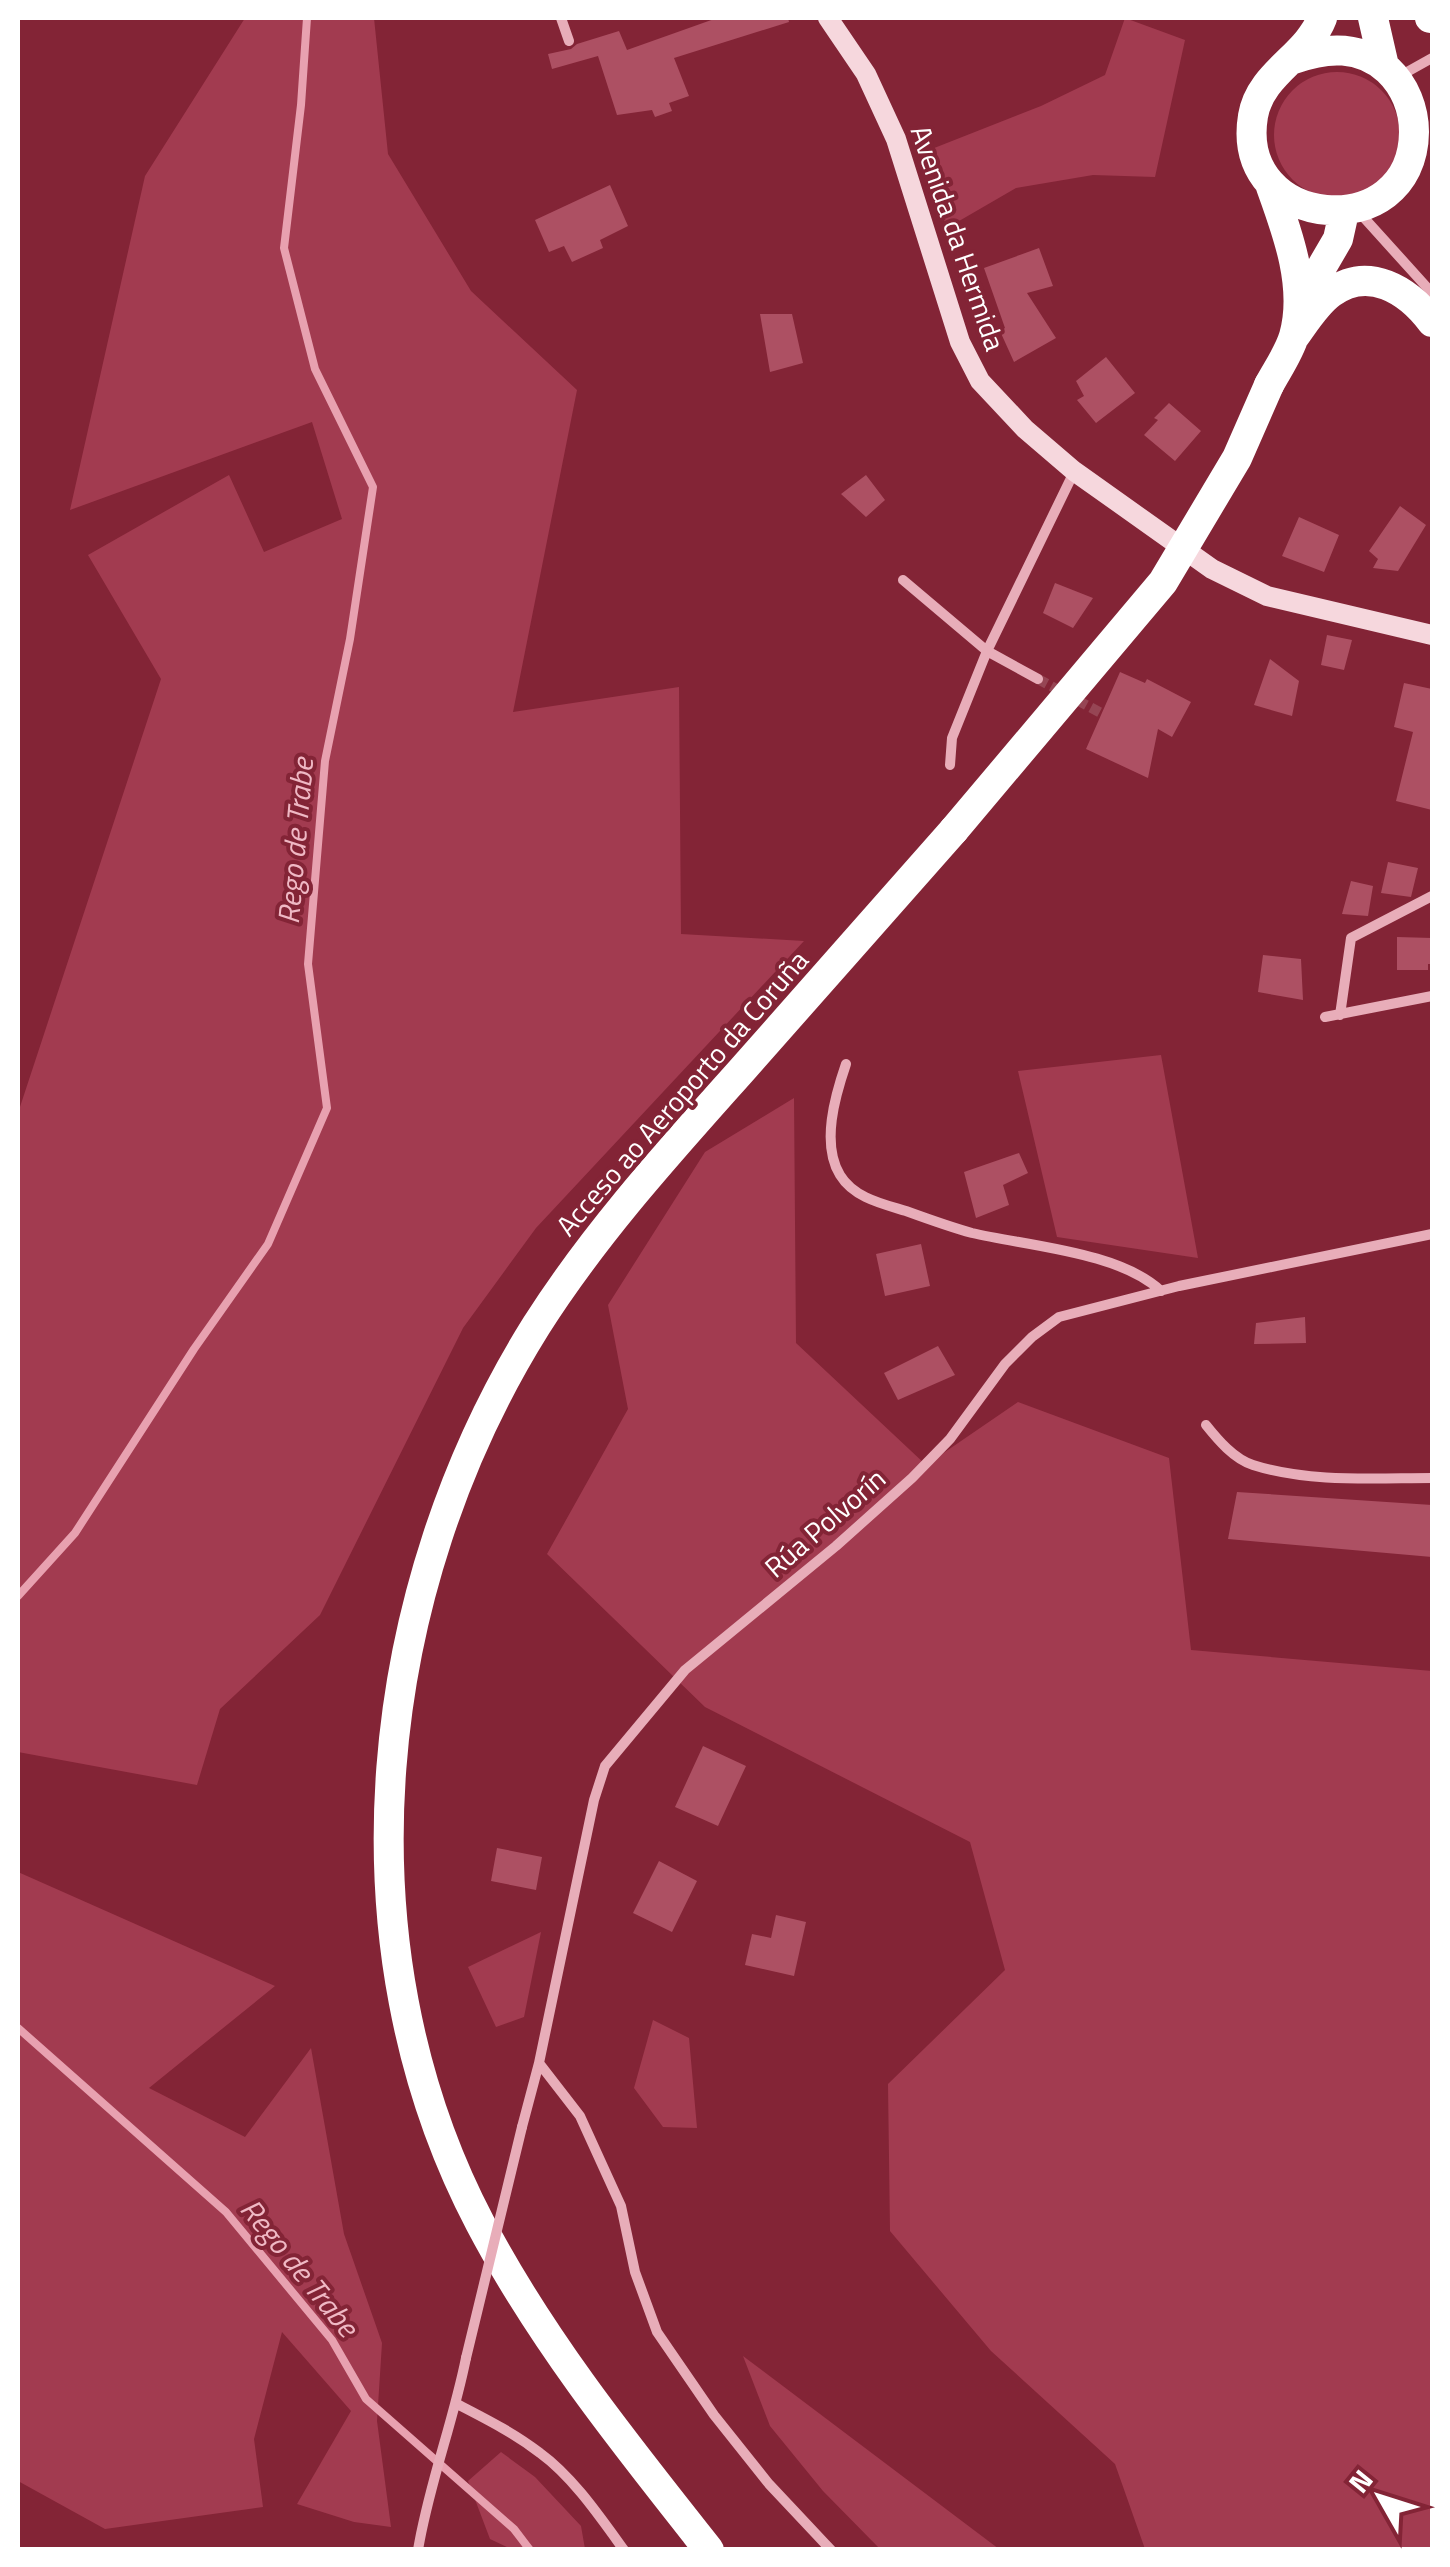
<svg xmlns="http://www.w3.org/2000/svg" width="1450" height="2567" viewBox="0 0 1450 2567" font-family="'Titillium Web',sans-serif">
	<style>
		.green { fill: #a23b50 }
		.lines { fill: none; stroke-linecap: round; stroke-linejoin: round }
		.stream { stroke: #e8a1b0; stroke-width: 8 }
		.building { fill: #ad5063 }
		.street-tunnel { stroke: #964554; stroke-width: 10; stroke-dasharray: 10 5; stroke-linecap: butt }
		.street { stroke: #e8adb9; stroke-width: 10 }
		.secondary { stroke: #f6d7dd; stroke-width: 20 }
		.highway { stroke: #fff; stroke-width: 30 }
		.street-bridge { stroke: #e8adb9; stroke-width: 10 }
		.highway-bridge { stroke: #fff; stroke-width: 30 }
		.labels { text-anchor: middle; stroke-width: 8; stroke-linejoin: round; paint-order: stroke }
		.street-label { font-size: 28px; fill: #fff; stroke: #832436 }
		.water-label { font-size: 30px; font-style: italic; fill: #efb8c4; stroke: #832436 }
	</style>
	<rect width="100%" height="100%" fill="#832436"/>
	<path class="green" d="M 245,18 L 374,18 L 388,154 L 471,291 L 577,390 L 513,712 L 679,687 L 681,934 L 804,941 L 536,1228 L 463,1328 L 320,1615 L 220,1709 L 197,1785 L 18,1752 L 18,1113 L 161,679 L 88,555 L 229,475 L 264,552 L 342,519 L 312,422 L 70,510 L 145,176 Z
		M 1125,18 L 1185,40 L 1155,177 L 1093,175 L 1016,188 L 947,228 L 919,154 L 1041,106 L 1105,75 Z
		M1274 135a63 63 0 1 1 126 0a63 63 0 1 1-126 0Z
		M 1161,1055 L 1198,1258 L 1057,1237 L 1018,1071 Z
		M 794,1098 L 796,1343 L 926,1465 L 1018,1402 L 1169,1458 L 1191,1650 L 1432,1671 L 1432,2549 L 1145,2549 L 1115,2464 L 991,2351 L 890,2231 L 888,2084 L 1005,1970 L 970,1842 L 705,1707 L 547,1554 L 628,1409 L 608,1305 L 705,1152 Z
		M 18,1872 L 275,1986 L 149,2088 L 245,2137 L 311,2048 L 344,2234 L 382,2343 L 377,2421 L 391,2527 L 354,2522 L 297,2504 L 351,2411 L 282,2332 L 254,2439 L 263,2507 L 105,2529 L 18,2481 Z
		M 541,1932 L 524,2017 L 496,2027 L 468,1967 Z
		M 653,2020 L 689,2038 L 697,2128 L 663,2127 L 634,2088 Z
		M 743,2356 L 999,2549 L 880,2549 L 823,2491 L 770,2426 Z
		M 501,2452 L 535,2477 L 581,2526 L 585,2549 L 511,2549 L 490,2539 L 468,2481 Z"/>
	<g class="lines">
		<path class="stream" d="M 18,1596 L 75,1533 L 194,1349 L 268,1244 L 327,1108 L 308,964 L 325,761 L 350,639 L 373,487 L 315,369 L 284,248 L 301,105 L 307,18
			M 18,2028 L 226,2212 L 332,2340 L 366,2399 L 514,2529 L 530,2550"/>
	</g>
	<path class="building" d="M 717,18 L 788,18 L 789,22 L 674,58 L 689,96 L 669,103 L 672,111 L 655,117 L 652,110 L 617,115 L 598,56 L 552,69 L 548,54 L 571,49 L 577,44 L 619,31 L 627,50 Z
		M 610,185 L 628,226 L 600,240 L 603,248 L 572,262 L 564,246 L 549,252 L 535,220 Z
		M 1039,248 L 1053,286 L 1027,293 L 1056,338 L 1014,362 L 1000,331 L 1005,328 L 984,268 Z
		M 760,314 L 792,314 L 803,363 L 770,372 Z
		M 1106,357 L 1135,393 L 1096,423 L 1077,400 L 1084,396 L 1076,381 Z
		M 1169,403 L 1201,431 L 1175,461 L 1144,435 L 1158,420 L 1154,418 Z
		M 866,475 L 885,500 L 866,517 L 841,494 Z
		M 1400,506 L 1426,525 L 1398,571 L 1373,568 L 1378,559 L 1369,551 Z
		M 1299,517 L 1339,535 L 1324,572 L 1282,556 Z
		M 1055,583 L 1093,598 L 1073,628 L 1043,613 Z
		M 1327,635 L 1352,640 L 1344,670 L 1321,665 Z
		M 1270,659 L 1299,681 L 1292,716 L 1254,705 Z
		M 1120,672 L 1145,683 L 1147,679 L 1191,702 L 1172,737 L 1158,729 L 1148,778 L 1086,749 Z
		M 1404,683 L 1432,689 L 1432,810 L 1396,801 L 1413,732 L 1394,727 Z
		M 1388,862 L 1418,868 L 1411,897 L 1381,893 Z
		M 1351,881 L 1373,886 L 1368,916 L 1342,914 Z
		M 1397,937 L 1432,938 L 1432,964 L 1428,964 L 1428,970 L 1397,970 Z
		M 1263,955 L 1301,959 L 1303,1000 L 1258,992 Z
		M 1019,1153 L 1028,1173 L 1003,1185 L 1009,1205 L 976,1218 L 964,1172 Z
		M 921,1244 L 930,1286 L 885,1296 L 876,1254 Z
		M 1305,1317 L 1306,1343 L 1254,1344 L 1256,1323 Z
		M 938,1346 L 955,1375 L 898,1400 L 884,1373 Z
		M 1237,1492 L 1432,1505 L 1432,1557 L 1228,1539 Z
		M 703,1746 L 746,1766 L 718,1826 L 675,1807 Z
		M 497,1848 L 542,1857 L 536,1890 L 491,1881 Z
		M 659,1861 L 697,1881 L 672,1932 L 633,1913 Z
		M 776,1915 L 806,1922 L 794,1976 L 745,1965 L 752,1934 L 771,1938 Z"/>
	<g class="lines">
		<path class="street-tunnel" d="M 1038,679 L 1101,713"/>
		<path class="street" d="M 561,18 L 569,41
			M 1398,77 L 1432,58
			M 1357,210 L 1432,293
			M 903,580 L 987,651 L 1038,679
			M 950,765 L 952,738 L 987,651 L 1074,472
			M 1340,1015 L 1351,938 L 1432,896
			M 1325,1017 L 1432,996
			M 846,1064 C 835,1096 821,1144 840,1175 C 854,1198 883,1204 906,1211 C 928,1219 950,1227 972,1233 C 1028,1246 1120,1252 1161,1291
			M 1206,1425 C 1218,1440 1234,1459 1253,1465 C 1309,1483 1375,1478 1432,1478
			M 539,2063 L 580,2116 L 621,2206 L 635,2272 L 657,2332 L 714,2415 L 769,2484 L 831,2550
			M 522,2127 L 539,2063 L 594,1800 L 605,1766 L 685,1670 L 836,1546 L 912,1478 L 950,1439 L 1005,1364 L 1032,1337 L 1059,1317 L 1179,1286 L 1432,1234
			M 457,2404 C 486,2419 514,2433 540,2453 C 573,2477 600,2517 624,2550
			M 418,2550 C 429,2484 453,2423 466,2358"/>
		<path class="secondary" d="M 828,18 L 866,74 L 896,139 L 960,342 L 980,381 L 1025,429 L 1074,471 L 1212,569 L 1267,596 L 1432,635"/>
		<path class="highway" d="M 1373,18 L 1384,66
			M 1430,18 L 1432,18
			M 1294,59 C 1327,47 1360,45 1388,70 C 1405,86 1414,109 1414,132 C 1413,246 1234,231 1253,116 C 1260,73 1307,57 1322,18
			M 1299,306 L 1338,239 L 1344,212
			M 1295,336 C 1306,321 1316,304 1331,293 C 1368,265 1408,290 1432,322
			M 1269,385 C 1277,370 1289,353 1294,336 C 1308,286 1287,231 1270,184
			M 709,2550 C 626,2445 542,2341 480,2223 C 333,1943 372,1588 536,1326 C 595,1233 669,1152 742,1070 C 813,990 883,910 954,830"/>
		<path class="street-bridge" d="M 466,2358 L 522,2127"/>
		<path class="highway-bridge" d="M 954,830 L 1163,582 L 1237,458 L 1269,385"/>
	</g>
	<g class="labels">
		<g class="street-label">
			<text transform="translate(958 238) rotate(71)" y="10">Avenida da Hermida</text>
			<text transform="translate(682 1093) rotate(-49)" y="10">Acceso ao Aeroporto da Coruña</text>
			<text transform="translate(825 1523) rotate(-41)" y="10">Rúa Polvorín</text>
		</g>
		<g class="water-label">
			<text transform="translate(296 841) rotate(-85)" y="10">Rego de Trabe</text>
			<text transform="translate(299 2268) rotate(51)" y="10">Rego de Trabe</text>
		</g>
	</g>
	<rect width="1450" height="2567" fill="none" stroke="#ffffff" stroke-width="40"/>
	<g transform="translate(1380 2497) rotate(309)" stroke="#832436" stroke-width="8" paint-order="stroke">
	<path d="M0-8L18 38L0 25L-18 38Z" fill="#ffffff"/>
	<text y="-15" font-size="28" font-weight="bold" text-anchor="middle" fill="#ffffff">N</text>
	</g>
</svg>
